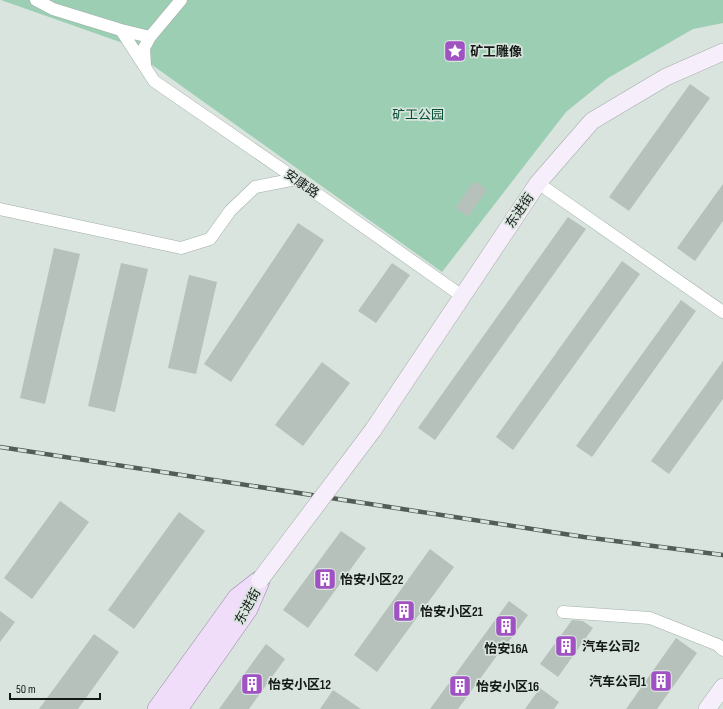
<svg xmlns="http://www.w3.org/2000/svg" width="723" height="709" viewBox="0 0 723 709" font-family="'Sofia Sans Condensed','Noto Sans SC',sans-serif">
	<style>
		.green { fill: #9bceb3 }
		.building { fill: #b5c1ba }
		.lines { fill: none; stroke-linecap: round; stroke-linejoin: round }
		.street-casing { stroke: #a3afa8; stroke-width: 13 }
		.secondary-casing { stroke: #a3afa8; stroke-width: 18 }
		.primary-casing { stroke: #9c89a7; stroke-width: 20 }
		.street { stroke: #fff; stroke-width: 12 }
		.secondary { stroke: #f7eefc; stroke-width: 17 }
		.primary { stroke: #efddf9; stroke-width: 19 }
		.rail-casing { stroke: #545c57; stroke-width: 4.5 }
		.rail { stroke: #d8e4dd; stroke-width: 3; stroke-dasharray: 9; stroke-linecap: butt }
		.secondary-bridge-casing { stroke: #a3afa8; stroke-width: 18; stroke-linecap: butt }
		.secondary-bridge { stroke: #f7eefc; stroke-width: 17 }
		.labels { text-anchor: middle; stroke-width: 3.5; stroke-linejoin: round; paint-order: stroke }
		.poi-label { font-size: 13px; font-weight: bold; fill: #141916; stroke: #d8e4dd; text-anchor: start }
		.park-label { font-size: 13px; fill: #054f34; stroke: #d8e4dd }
		.street-label { font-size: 13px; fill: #141916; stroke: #d8e4dd }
	</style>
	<rect width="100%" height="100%" fill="#d8e4dd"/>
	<path class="green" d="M 1,0 L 723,0 L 723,23 L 693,29 L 608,78 L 566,112 L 442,272 L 120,42 Z"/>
	<path class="building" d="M 690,84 L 710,98 L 629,211 L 609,197 Z
		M 474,181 L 487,190 L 468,217 L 455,208 Z
		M 723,184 L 723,221 L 695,261 L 677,248 Z
		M 568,217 L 586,229 L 435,440 L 418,428 Z
		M 298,223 L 324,240 L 231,382 L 204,364 Z
		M 54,248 L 80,254 L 45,404 L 20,398 Z
		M 622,261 L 640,274 L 513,450 L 496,437 Z
		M 121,263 L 148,269 L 115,412 L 88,406 Z
		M 392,263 L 410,275 L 376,323 L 358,311 Z
		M 189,275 L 217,282 L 196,374 L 168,368 Z
		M 681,300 L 696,311 L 592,457 L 576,446 Z
		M 723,361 L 723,399 L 669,474 L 651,461 Z
		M 322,362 L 350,383 L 303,446 L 275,425 Z
		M 60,501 L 89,522 L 32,599 L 4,578 Z
		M 179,512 L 205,531 L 134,629 L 108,610 Z
		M 341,531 L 366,548 L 308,628 L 283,610 Z
		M 430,549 L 454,567 L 377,672 L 354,655 Z
		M 509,601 L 528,615 L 502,651 L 501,650 L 458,709 L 430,709 Z
		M 0,611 L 15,622 L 0,642 Z
		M 572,620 L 583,621 L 593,628 L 558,677 L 540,664 Z
		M 94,634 L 119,652 L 78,709 L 39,709 Z
		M 676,638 L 697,653 L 657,709 L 626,709 Z
		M 266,644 L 285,659 L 249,709 L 219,709 Z
		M 540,688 L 559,702 L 554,709 L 525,709 Z
		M 333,690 L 361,709 L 320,709 Z"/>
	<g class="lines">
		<g class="street-casing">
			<path id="street" d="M 36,0 L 53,9 L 121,30 L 154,81 L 296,179 L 462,296
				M 121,30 L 150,37
				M 145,66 L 144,48 L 150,37 L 181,0
				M 538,183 L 723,312
				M 0,209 L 181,248 L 210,239 L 230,211 L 255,187 L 296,179
				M 563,612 L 650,618 L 718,645 L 723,650"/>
		</g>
		<g class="secondary-casing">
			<path id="secondary" d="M 373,430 L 538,183 L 592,121 L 666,77 L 723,52
				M 707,709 L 723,687"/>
		</g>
		<g class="primary-casing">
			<path id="primary" d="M 157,709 L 237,598 L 260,580
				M 178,709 L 248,609 L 260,581"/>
		</g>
		<use href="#street" class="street"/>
		<use href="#secondary" class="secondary"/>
		<use href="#primary" class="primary"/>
		<g class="rail-casing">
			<path id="rail" d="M 0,447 L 584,537 L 723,555"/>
		</g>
		<use href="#rail" class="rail"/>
		<g class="secondary-bridge-casing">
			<path id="secondary-bridge" d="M 260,580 L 373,430"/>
		</g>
		<use href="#secondary-bridge" class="secondary-bridge"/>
	</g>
	<defs>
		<g id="sight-square" transform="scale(1.15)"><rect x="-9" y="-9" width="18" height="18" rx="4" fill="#a052c3" stroke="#d8e4dd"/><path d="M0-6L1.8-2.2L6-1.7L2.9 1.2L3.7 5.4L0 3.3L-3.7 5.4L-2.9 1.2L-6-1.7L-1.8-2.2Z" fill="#fff"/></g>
		<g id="building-square" transform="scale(1.15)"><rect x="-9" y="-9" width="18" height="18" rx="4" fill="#a052c3" stroke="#d8e4dd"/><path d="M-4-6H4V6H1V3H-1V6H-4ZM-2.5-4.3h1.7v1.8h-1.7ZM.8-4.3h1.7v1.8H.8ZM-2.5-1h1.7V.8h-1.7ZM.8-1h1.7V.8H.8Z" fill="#fff"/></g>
	</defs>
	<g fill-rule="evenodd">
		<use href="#sight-square" x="455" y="51"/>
		<use href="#building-square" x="325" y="579"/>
		<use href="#building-square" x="404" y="611"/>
		<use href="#building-square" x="506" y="626"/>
		<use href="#building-square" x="566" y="646"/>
		<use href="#building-square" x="661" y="681"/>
		<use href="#building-square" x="252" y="684"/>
		<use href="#building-square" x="460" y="686"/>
	</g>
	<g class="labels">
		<g class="poi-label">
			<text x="470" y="56">矿工雕像</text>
			<text x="340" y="584">怡安小区22</text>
			<text x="420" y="616">怡安小区21</text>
			<text x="582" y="651">汽车公司2</text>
			<text x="506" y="653" text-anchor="middle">怡安16A</text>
			<text x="646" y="686" text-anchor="end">汽车公司1</text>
			<text x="268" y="689">怡安小区12</text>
			<text x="476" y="691">怡安小区16</text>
		</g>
		<g class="park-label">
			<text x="418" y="119">矿工公园</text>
		</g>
		<g class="street-label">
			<text transform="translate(302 183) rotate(35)" y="5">安康路</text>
			<text transform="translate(519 210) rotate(-56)" y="5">东进街</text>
			<text transform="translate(247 606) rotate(-61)" y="5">东进街</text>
		</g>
	</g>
	<path d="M10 693v6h90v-6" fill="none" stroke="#141916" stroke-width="2"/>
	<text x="16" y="693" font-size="12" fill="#141916" stroke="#d8e4dd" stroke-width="3" paint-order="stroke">50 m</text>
</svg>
